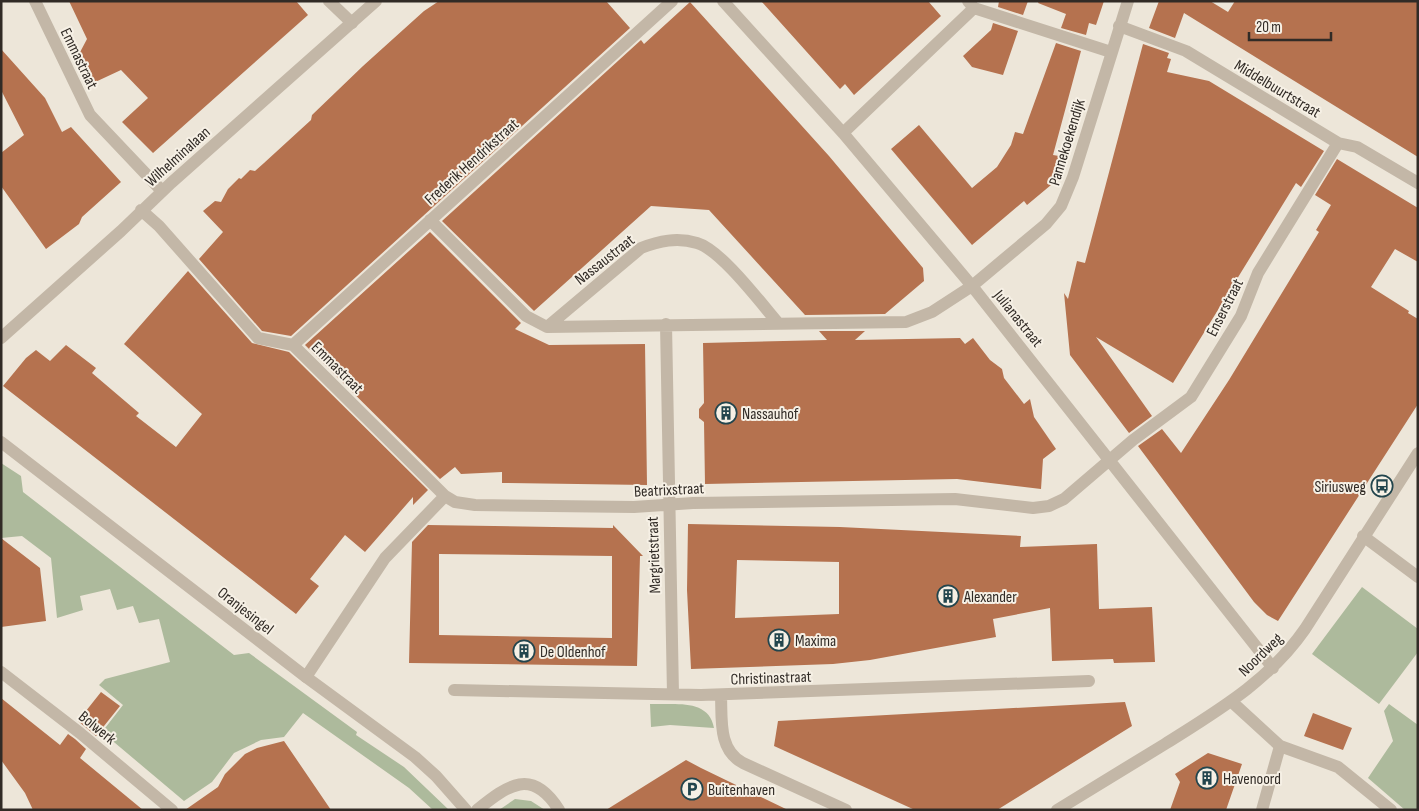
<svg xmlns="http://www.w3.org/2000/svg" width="1419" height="811" viewBox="0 0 1419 811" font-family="'Sofia Sans Condensed',sans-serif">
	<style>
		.green { fill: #adba9c }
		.building { fill: #b5724f; fill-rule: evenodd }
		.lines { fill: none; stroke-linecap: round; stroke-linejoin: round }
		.service { stroke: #c3b7a7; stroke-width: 12 }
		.minor { stroke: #c3b7a7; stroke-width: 12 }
		.tertiary { stroke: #c3b7a7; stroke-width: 12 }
		.labels { text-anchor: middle; stroke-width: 4; stroke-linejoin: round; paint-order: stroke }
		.street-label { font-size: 16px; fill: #312b26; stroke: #f6f0e5 }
		.poi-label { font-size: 16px; fill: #312b26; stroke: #f6f0e5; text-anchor: start }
	</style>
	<rect width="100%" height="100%" fill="#ede6d9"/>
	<path class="green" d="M 1,463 L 21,476 L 23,492 L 234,655 L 249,653 L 357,732 L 356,735 L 404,767 L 449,810 L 433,810 L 409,788 L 303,713 L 284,737 L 261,740 L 234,753 L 212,782 L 184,801 L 102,732 L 123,705 L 99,685 L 105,679 L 170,662 L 159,619 L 139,623 L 133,606 L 117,610 L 110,589 L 80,596 L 83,610 L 57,618 L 51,558 L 22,536 L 1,538 Z
		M 1362,587 L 1418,629 L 1418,652 L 1379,704 L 1312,654 Z
		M 650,704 C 674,705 709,698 714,728 L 670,725 L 651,727 Z
		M 1389,704 L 1418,725 L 1418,810 L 1405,810 L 1368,778 L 1393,741 L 1384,711 Z
		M 515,799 L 531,801 L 545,810 L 499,810 Z"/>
	<path class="building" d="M 69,1 L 296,1 L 308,15 L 153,153 L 122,122 L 148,98 L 121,70 L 91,84 L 78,56 L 87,39 Z
		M 439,1 L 606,1 L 630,28 L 291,336 L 262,331 L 199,259 L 223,232 L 203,211 L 215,201 L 221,202 L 228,189 L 239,178 L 241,179 L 250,170 L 255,171 L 264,163 L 311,120 L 312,115 L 363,66 L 424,11 Z
		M 761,1 L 928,1 L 941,16 L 854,95 L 845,84 L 840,89 Z
		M 999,1 L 1028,1 L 1023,15 L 998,7 Z
		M 1039,1 L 1104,1 L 1096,25 L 1089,23 L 1086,35 L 1061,28 L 1066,14 L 1038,3 Z
		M 1159,1 L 1210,1 L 1228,12 L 1235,1 L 1418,1 L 1418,157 L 1184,13 L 1175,38 L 1149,28 Z
		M 690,2 L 829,156 L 923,268 L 924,281 L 885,314 L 805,315 L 709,210 L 651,206 L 534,311 L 442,221 L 641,40 L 644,44 Z
		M 993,23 L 1018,31 L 1003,75 L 972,67 L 963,56 L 991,30 Z
		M 1056,43 L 1081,51 L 1053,155 L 1059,156 L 1051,185 L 1027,205 L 1024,201 L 972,245 L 891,149 L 919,125 L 972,188 L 997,167 L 1011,145 L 1015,132 L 1023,134 Z
		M 1143,44 L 1169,53 L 1167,58 L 1171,59 L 1167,72 L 1209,81 L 1324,151 L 1301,187 L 1296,183 L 1173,383 L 1096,337 L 1152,416 L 1129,433 L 1070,355 L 1064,293 L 1068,299 L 1077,261 L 1085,263 Z
		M 1,49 L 45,98 L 62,132 L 71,127 L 121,182 L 82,217 L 79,224 L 46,249 L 1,186 L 1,153 L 24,135 L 1,90 Z
		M 1337,159 L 1418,208 L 1418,262 L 1395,249 L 1371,287 L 1409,311 L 1408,313 L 1418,319 L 1418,404 L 1278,621 L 1267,615 L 1254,602 L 1138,446 L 1162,429 L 1181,453 L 1229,380 L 1319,232 L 1316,230 L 1331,205 L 1315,195 Z
		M 430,232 L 521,323 L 515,329 L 549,345 L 645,344 L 647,485 L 502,483 L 502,472 L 461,474 L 455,467 L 440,479 L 305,345 Z
		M 188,271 L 252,343 L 289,352 L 428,490 L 413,505 L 413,497 L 365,552 L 345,535 L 310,579 L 319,586 L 296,614 L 3,386 L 26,358 L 36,350 L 50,361 L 66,345 L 96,368 L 92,373 L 139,413 L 136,416 L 176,447 L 202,414 L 124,344 Z
		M 819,331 L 865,331 L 855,340 L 960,338 L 965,344 L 973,338 L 990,360 L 1002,369 L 1004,378 L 1024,404 L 1030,399 L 1034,417 L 1056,449 L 1043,459 L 1041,489 L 957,479 L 705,484 L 704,422 L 699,418 L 699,409 L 704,403 L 703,343 L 827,340 Z
		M 688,524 L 840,527 L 1021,536 L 1020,547 L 1097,544 L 1099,609 L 1152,607 L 1155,662 L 1114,663 L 1113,659 L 1052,661 L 1050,608 L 993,619 L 996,637 L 870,660 L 833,664 L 691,669 L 687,590 ZM 737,560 L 839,562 L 839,614 L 735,618 Z
		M 428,525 L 613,528 L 613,525 L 643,556 L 640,556 L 637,666 L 409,663 L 412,542 ZM 439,554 L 612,556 L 612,638 L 439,635 Z
		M 1,538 L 40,568 L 46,621 L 1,627 Z
		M 101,692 L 120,706 L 96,736 L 78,721 Z
		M 1,698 L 60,745 L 68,734 L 75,739 L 86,749 L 80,758 L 143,810 L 33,810 L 25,793 L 1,760 Z
		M 1125,702 L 1132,726 L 997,810 L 915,810 L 774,746 L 778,721 Z
		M 1313,713 L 1352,728 L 1343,750 L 1304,736 Z
		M 284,741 L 331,810 L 185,810 L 218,787 L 225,774 L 245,754 L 257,748 Z
		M 1208,753 L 1242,764 L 1226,810 L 1170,810 L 1180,782 L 1175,774 Z
		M 686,760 L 701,768 L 788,810 L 606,810 Z"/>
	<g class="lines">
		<path class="service" d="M 329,1 L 352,23
			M 477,810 C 508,785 532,767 559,810"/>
		<path class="minor" d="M 35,1 L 90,115 L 162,191
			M 723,1 L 843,133 L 972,286 L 1273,668
			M 968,1 L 974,8 L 1111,52
			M 1119,26 L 1186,51 L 1338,143 L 1357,147 L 1418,183
			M 843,133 L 974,8
			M 141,210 L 159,226 L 258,338 L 293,345 L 445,496 L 455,502 L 475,505 L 634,507 L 693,503 L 955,499 L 1033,508 L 1049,506 L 1064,499 L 1133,440 L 1191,397 L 1241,316 L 1258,273 L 1338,143
			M 430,220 L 526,316 L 547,327 L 906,322 L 932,312 L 972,286 L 1046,224 L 1061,206 L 1073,177 L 1128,1
			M 666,324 L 673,694
			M 547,327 L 641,248 C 659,241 677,237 697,243 C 721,250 760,302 778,323
			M 1,338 L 121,231 L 171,183 L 376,1
			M 293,345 L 672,1
			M 1363,536 L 1418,577
			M 1,672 L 80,733 L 172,810
			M 306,677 L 385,558 L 445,496
			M 454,690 L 701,695 L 1089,681
			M 721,695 C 722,719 718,750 743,763 L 846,810
			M 1232,702 L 1280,746 L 1262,810
			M 1280,746 L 1338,767 L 1391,810
			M 1057,810 C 1093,788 1129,766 1165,744 C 1217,711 1269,681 1305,629 L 1418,453"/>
		<path class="tertiary" d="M 1,442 L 306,677 L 415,757 L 436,776 L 466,810"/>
	</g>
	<defs>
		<g id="building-ring" transform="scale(1.125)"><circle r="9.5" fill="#f6f0e5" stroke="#22454d" stroke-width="1.5"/><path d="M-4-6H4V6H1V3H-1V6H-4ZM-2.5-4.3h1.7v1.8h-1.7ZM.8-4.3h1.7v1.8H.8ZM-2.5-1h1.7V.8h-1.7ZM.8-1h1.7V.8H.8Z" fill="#22454d"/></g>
		<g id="bus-ring" transform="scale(1.125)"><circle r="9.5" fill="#f6f0e5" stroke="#22454d" stroke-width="1.5"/><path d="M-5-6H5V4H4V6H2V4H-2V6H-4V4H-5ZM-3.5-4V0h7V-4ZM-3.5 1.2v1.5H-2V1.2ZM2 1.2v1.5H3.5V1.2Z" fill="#22454d"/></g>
		<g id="parking-ring" transform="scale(1.125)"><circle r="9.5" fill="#f6f0e5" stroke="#22454d" stroke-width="1.5"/><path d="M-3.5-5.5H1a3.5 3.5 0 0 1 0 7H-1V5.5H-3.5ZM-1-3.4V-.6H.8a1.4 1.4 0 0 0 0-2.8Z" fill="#22454d"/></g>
	</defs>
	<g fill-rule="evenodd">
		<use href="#building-ring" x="726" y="413"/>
		<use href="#bus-ring" x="1382" y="486"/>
		<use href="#building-ring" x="948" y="596"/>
		<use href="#building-ring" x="779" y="640"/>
		<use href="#building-ring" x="524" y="651"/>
		<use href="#building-ring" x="1207" y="778"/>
		<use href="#parking-ring" x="692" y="789"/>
	</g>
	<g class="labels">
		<g class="street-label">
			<text transform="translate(80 58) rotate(64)" y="6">Emmastraat</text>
			<text transform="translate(1278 88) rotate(31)" y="6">Middelbuurtstraat</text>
			<text transform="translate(1066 142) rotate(-73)" y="6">Pannekoekendijk</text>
			<text transform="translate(177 156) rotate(-42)" y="6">Wilhelminalaan</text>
			<text transform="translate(471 161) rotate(-42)" y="6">Frederik Hendrikstraat</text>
			<text transform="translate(604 259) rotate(-38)" y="6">Nassaustraat</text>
			<text transform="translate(1224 307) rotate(-63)" y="6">Enserstraat</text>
			<text transform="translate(1019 318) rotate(51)" y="6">Julianastraat</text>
			<text transform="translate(338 367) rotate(45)" y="6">Emmastraat</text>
			<text transform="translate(669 489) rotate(-3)" y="6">Beatrixstraat</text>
			<text transform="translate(653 555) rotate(-92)" y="6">Margrietstraat</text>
			<text transform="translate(246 610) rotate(38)" y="6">Oranjesingel</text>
			<text transform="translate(1260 654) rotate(-44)" y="6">Noordweg</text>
			<text transform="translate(771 677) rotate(-2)" y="6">Christinastraat</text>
			<text transform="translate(98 727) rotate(39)" y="6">Bolwerk</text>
		</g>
		<g class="poi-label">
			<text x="742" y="419">Nassauhof</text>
			<text x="1366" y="492" text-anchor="end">Siriusweg</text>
			<text x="964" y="602">Alexander</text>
			<text x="795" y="646">Maxima</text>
			<text x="540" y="657">De Oldenhof</text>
			<text x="1223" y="784">Havenoord</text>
			<text x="708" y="795">Buitenhaven</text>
		</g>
	</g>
	<rect width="1419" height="811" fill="none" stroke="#312b26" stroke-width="5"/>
	<path d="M1249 32v8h82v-8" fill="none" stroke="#312b26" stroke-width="2.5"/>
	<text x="1256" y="32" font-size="15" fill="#312b26" stroke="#f6f0e5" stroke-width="4" paint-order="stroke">20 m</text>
</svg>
